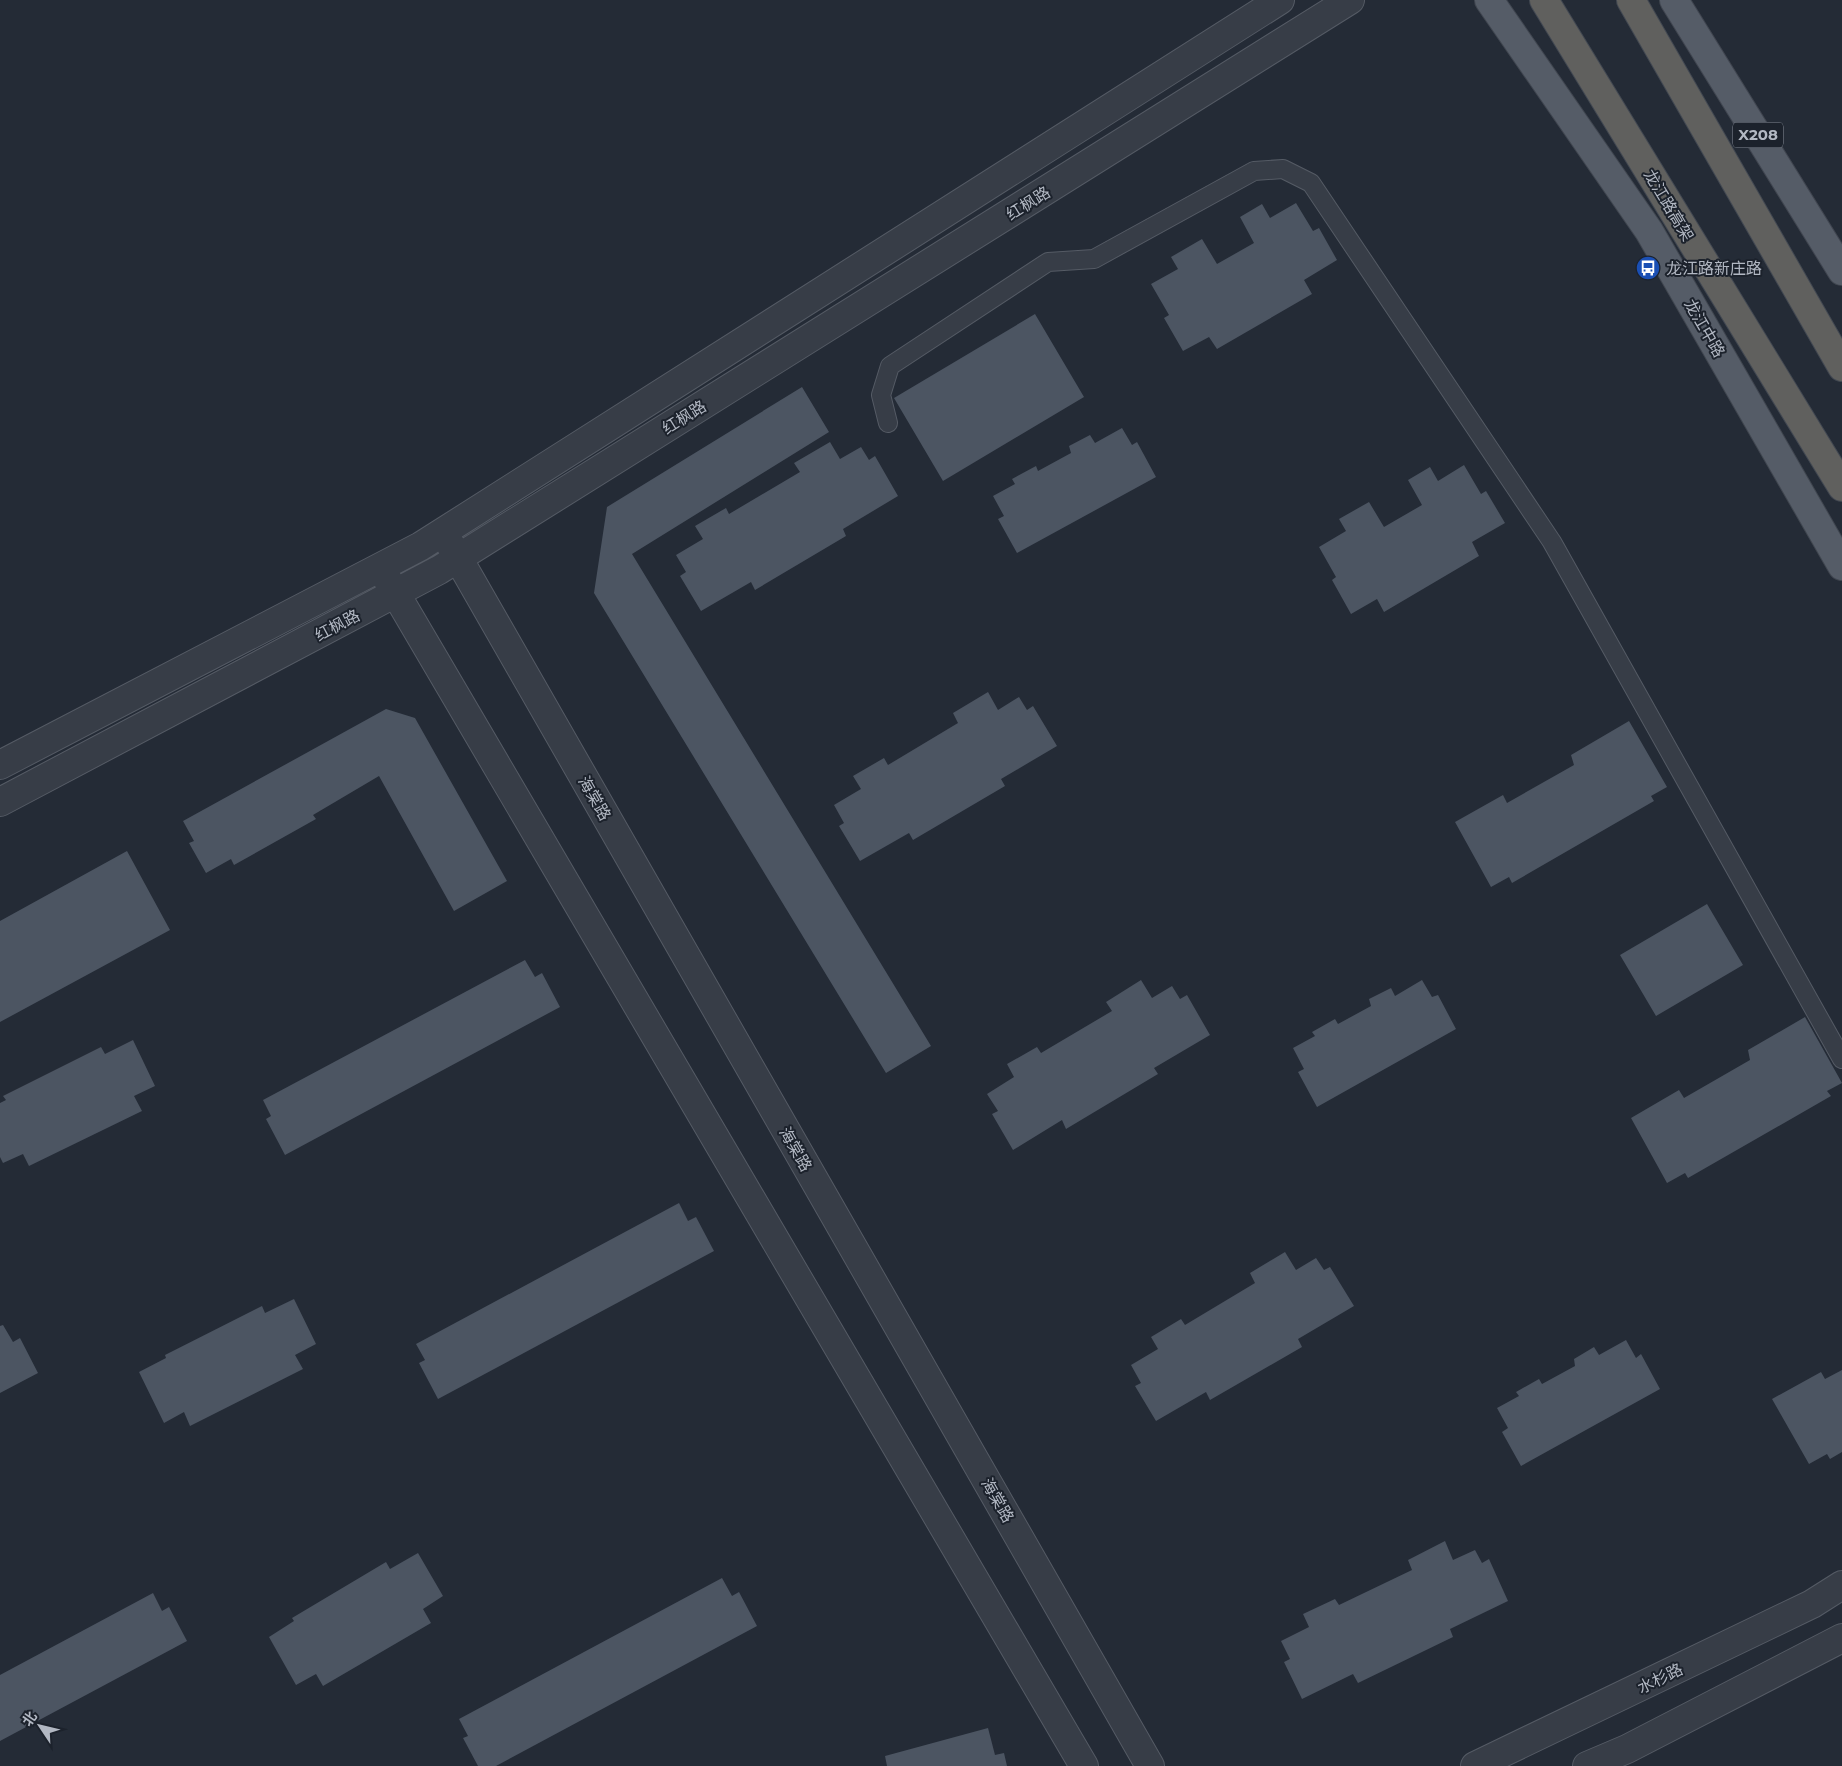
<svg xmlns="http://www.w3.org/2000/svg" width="1842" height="1766" viewBox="0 0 1842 1766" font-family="Montserrat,'Noto Sans SC',sans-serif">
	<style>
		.building { fill: #4c5562 }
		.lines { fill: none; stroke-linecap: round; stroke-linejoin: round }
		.service-casing { stroke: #555b65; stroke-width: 20 }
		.tertiary-casing { stroke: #555b65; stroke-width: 30 }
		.primary-casing { stroke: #404650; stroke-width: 30 }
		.trunk-casing { stroke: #424852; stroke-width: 30 }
		.service { stroke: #373d47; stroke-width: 18 }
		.tertiary { stroke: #373d47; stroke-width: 28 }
		.primary { stroke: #555c67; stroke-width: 28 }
		.trunk { stroke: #60605e; stroke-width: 28 }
		.labels { text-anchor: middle; stroke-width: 4; stroke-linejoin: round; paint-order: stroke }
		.shield { fill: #1c222c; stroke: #858b96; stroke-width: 1 }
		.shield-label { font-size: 15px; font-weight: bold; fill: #b2b8c3 }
		.street-label { font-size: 16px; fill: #b2b8c3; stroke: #1c222c }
		.poi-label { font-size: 16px; fill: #b2b8c3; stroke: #1c222c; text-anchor: start }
	</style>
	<rect width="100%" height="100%" fill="#242b36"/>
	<path class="building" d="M 1296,203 L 1313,231 L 1319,228 L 1337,260 L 1304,280 L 1312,294 L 1217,349 L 1209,337 L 1183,351 L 1164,318 L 1169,315 L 1151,284 L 1178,269 L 1171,257 L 1202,239 L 1217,264 L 1254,243 L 1240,217 L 1262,204 L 1270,218 Z
		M 1035,314 L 1084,397 L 943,481 L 894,398 Z
		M 802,387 L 829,432 L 632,554 L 931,1046 L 886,1073 L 594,593 L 607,507 Z
		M 1122,428 L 1132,445 L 1137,442 L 1156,477 L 1017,553 L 998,519 L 1004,516 L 993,496 L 1015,484 L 1012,479 L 1036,466 L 1038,471 L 1071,453 L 1069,446 L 1090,435 L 1095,443 Z
		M 830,442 L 840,459 L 861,447 L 869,460 L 875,456 L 898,496 L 843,529 L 846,536 L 755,590 L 751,582 L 701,611 L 680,576 L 686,572 L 676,555 L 703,539 L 695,526 L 726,508 L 729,514 L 800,472 L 794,463 Z
		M 1464,465 L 1481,494 L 1486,491 L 1505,523 L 1472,542 L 1479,556 L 1384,612 L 1377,599 L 1351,614 L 1332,580 L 1336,577 L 1319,547 L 1346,531 L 1339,519 L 1369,502 L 1384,527 L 1422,505 L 1408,480 L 1430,467 L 1438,481 Z
		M 988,692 L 998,710 L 1019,697 L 1027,710 L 1033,706 L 1057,746 L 1001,779 L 1005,786 L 913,840 L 909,833 L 860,861 L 839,826 L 844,823 L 834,805 L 861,789 L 853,776 L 884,758 L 888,765 L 958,723 L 953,713 Z
		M 386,709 L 415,718 L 507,881 L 454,911 L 379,776 L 313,815 L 316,819 L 234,865 L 231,859 L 206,873 L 189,843 L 194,841 L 183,821 Z
		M 1629,721 L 1667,787 L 1651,796 L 1654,801 L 1512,883 L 1509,877 L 1491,887 L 1455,822 L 1503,795 L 1507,803 L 1574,765 L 1571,755 Z
		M 127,851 L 170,930 L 0,1022 L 0,921 Z
		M 1707,904 L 1743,965 L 1656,1016 L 1620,955 Z
		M 525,960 L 535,977 L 542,973 L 560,1007 L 285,1155 L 266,1119 L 271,1116 L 263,1100 Z
		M 1141,980 L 1152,998 L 1172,986 L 1180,999 L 1187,995 L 1210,1035 L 1154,1068 L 1158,1074 L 1066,1129 L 1062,1120 L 1013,1150 L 992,1114 L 998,1111 L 987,1094 L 1014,1077 L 1007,1064 L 1037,1047 L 1041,1053 L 1112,1011 L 1106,1002 Z
		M 1422,980 L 1432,997 L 1438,995 L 1456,1029 L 1317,1107 L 1298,1072 L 1304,1069 L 1293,1048 L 1315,1036 L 1312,1032 L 1335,1019 L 1338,1024 L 1371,1006 L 1369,999 L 1391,988 L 1395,996 Z
		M 1805,1017 L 1842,1083 L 1827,1091 L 1831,1096 L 1688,1178 L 1685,1173 L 1667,1183 L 1631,1118 L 1679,1090 L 1684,1098 L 1750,1060 L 1748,1050 Z
		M 133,1040 L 155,1086 L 134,1096 L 142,1111 L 29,1166 L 23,1154 L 3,1163 L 0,1157 L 0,1103 L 6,1100 L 3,1096 L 101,1047 L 105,1054 Z
		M 679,1203 L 688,1221 L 696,1217 L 714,1251 L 438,1399 L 419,1363 L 425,1360 L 416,1344 Z
		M 1285,1252 L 1296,1270 L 1316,1258 L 1324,1270 L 1330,1267 L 1354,1306 L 1298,1339 L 1302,1347 L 1210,1400 L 1206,1392 L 1156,1421 L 1135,1386 L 1141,1383 L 1131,1365 L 1158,1349 L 1151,1337 L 1181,1319 L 1185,1325 L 1255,1283 L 1250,1273 Z
		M 294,1299 L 316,1344 L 295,1355 L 303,1369 L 190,1426 L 184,1412 L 164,1423 L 139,1372 L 166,1358 L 165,1355 L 262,1306 L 265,1313 Z
		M 3,1325 L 13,1342 L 20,1338 L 38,1373 L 0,1393 L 0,1326 Z
		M 1626,1340 L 1636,1358 L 1641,1354 L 1660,1389 L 1521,1466 L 1502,1432 L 1508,1428 L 1497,1408 L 1519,1396 L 1516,1392 L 1539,1379 L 1542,1384 L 1575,1366 L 1574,1359 L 1594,1347 L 1599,1355 Z
		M 1842,1370 L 1842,1452 L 1830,1459 L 1827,1454 L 1809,1464 L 1772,1399 L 1821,1372 L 1825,1379 Z
		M 1445,1541 L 1453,1560 L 1475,1550 L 1482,1563 L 1489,1559 L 1508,1601 L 1450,1629 L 1453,1637 L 1358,1683 L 1353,1674 L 1302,1699 L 1284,1662 L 1290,1659 L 1281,1641 L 1309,1627 L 1303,1614 L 1335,1599 L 1339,1605 L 1412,1570 L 1408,1560 Z
		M 418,1553 L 443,1596 L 423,1609 L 431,1623 L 323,1686 L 316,1674 L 296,1685 L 269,1637 L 294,1621 L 292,1618 L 386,1562 L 390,1569 Z
		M 722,1578 L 732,1596 L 739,1592 L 757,1626 L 496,1766 L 478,1766 L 463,1738 L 468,1736 L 459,1719 Z
		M 153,1593 L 162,1611 L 169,1607 L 187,1641 L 0,1741 L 0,1675 Z
		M 988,1728 L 995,1755 L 1004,1753 L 1007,1766 L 887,1766 L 885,1756 Z"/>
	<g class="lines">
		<g class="service-casing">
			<path id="service" d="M 888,423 L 881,395 L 890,366 L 1048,262 L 1094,259 L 1254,171 L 1283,169 L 1311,183 L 1552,542 L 1842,1059"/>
		</g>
		<g class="tertiary-casing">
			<path id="tertiary" d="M 450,544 L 1150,1766
				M 386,577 L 1084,1766
				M 0,765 L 421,546 L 1280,0
				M 0,802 L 439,570 L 1350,0
				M 1475,1766 L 1812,1604 L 1842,1585
				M 1587,1766 L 1627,1749 L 1842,1638"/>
		</g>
		<g class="primary-casing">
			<path id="primary" d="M 1489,0 L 1649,231 L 1842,566
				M 1674,0 L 1842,271"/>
		</g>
		<g class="trunk-casing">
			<path id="trunk" d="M 1544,0 L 1842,487
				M 1631,0 L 1842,367"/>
		</g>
		<use href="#service" class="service"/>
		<use href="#tertiary" class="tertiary"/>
		<use href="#primary" class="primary"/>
		<use href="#trunk" class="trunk"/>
	</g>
	<defs>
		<g id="bus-disc" transform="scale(1.25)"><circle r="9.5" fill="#1a4fb4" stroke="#1c222c"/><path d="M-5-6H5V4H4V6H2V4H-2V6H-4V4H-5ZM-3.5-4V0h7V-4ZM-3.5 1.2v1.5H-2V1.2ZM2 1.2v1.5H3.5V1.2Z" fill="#fff"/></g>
	</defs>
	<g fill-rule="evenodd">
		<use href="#bus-disc" x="1648" y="268"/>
	</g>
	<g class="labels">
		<rect class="shield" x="1733" y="122.5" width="50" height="25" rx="4"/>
		<g class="shield-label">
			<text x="1758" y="140">X208</text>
		</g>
		<g class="street-label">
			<text transform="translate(1028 203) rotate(-32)" y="6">红枫路</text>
			<text transform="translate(1669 205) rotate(59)" y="6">龙江路高架</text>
			<text transform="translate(1705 328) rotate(60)" y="6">龙江中路</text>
			<text transform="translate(684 417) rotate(-32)" y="6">红枫路</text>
			<text transform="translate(337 625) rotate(-28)" y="6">红枫路</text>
			<text transform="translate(595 798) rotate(60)" y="6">海棠路</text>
			<text transform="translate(796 1149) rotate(60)" y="6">海棠路</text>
			<text transform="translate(998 1500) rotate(60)" y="6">海棠路</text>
			<text transform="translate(1660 1678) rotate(-26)" y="6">水杉路</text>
		</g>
		<g class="poi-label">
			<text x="1666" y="274">龙江路新庄路</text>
		</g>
	</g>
	<g transform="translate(40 1726) rotate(305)" stroke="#1c222c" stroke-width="4" paint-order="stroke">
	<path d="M0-4L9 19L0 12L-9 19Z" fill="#b2b8c3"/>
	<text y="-8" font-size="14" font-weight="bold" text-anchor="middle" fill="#b2b8c3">北</text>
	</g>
</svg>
